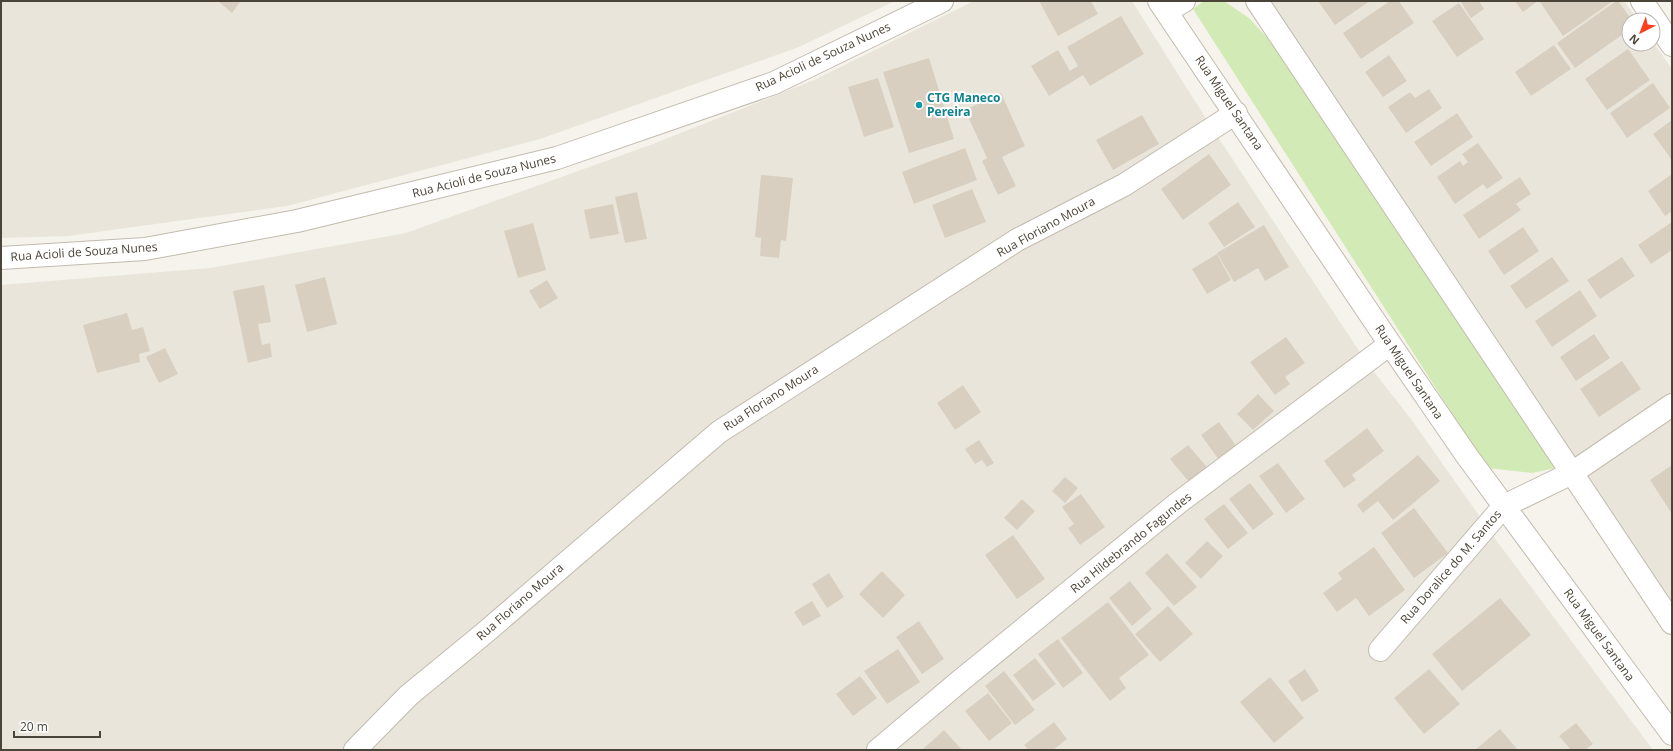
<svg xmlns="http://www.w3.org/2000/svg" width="1673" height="751" viewBox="0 0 1673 751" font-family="'Open Sans',sans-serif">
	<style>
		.residential { fill: #eae5da }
		.green { fill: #d2eab5 }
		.building { fill: #d8cfc1 }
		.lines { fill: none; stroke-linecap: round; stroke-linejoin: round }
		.minor-casing { stroke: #c2bbae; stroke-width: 24 }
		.minor { stroke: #fff; stroke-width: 22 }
		.culture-dot { fill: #0f9aa8; stroke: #fff; stroke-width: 1.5 }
		.labels { text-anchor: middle; stroke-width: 4; stroke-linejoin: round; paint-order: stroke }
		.street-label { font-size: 12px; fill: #4b4439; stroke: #fff }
		.culture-label { font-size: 12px; font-weight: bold; fill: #0d838f; stroke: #fff; text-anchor: start }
	</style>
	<rect width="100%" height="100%" fill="#f6f3ec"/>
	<path class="residential" d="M 1,1 L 895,1 L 799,47 L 540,139 L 287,206 L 68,236 L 1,238 Z
		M 974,1 L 1132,1 L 1212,128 L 1367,363 L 1411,419 L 1499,544 L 1653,750 L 1,750 L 1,285 L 210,268 L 406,233 L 653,144 L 814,80 Z
		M 1268,1 L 1624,1 L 1638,20 L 1629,20 L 1629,44 L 1653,44 L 1653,42 L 1672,69 L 1672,392 L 1573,460 Z
		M 1672,415 L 1672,610 L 1584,477 Z"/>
	<path class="green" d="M 1204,1 L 1224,1 L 1249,18 L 1283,55 L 1560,467 L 1532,473 L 1487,468 L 1193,9 Z"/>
	<path class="building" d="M 218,1 L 241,1 L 232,13 Z
		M 1039,1 L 1091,1 L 1098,14 L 1058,36 Z
		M 1318,1 L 1370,1 L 1335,25 Z
		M 1390,1 L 1399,1 L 1414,23 L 1361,59 L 1343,33 Z
		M 1462,1 L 1479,1 L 1484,9 L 1471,18 L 1461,2 Z
		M 1515,1 L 1538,1 L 1523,12 Z
		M 1542,1 L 1613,1 L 1563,36 L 1540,2 Z
		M 1616,1 L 1618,1 L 1632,20 L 1629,20 L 1629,30 L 1575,68 L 1557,43 Z
		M 1459,3 L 1484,39 L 1457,57 L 1432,21 Z
		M 1121,16 L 1144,54 L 1090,86 L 1083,75 L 1049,96 L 1031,66 L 1058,50 L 1070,71 L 1078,66 L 1067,47 Z
		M 1554,45 L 1571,69 L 1531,96 L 1515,72 Z
		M 1628,49 L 1650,80 L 1607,110 L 1585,79 Z
		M 1389,55 L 1407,81 L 1383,97 L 1365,72 Z
		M 929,58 L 954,139 L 909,153 L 883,72 Z
		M 878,78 L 894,127 L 864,137 L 848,87 Z
		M 1653,83 L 1670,108 L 1627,138 L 1610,113 Z
		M 1429,89 L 1442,108 L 1406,133 L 1388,107 L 1410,92 L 1415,98 Z
		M 1001,93 L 1025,146 L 1002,157 L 1016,186 L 998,195 L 982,161 L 987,158 L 965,110 Z
		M 1457,113 L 1473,137 L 1431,166 L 1414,142 Z
		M 1142,115 L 1159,144 L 1113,170 L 1096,140 Z
		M 1672,120 L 1672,158 L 1671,159 L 1653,134 Z
		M 1478,143 L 1503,178 L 1487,189 L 1483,184 L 1455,204 L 1437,177 L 1460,161 L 1463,166 L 1468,162 L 1462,154 Z
		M 965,148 L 977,180 L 914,204 L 902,172 Z
		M 1209,154 L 1231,185 L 1183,220 L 1161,189 Z
		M 1672,174 L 1672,211 L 1665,216 L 1648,191 Z
		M 761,175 L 793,178 L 786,241 L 781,240 L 779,258 L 760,256 L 761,238 L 755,237 Z
		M 1520,177 L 1531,194 L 1516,204 L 1521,210 L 1479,239 L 1463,215 Z
		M 972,189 L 986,222 L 945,238 L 932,205 Z
		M 637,192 L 647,239 L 625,243 L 615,197 Z
		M 1238,202 L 1255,227 L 1224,247 L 1208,223 Z
		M 613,204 L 619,234 L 590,239 L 584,210 Z
		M 1672,222 L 1672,250 L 1651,264 L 1638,245 Z
		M 533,223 L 546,270 L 518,278 L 504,231 Z
		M 1264,225 L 1289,267 L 1265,281 L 1258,268 L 1234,282 L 1217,253 Z
		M 1523,227 L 1539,251 L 1504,275 L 1488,251 Z
		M 1217,254 L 1231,280 L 1207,294 L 1192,269 Z
		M 1552,257 L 1569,281 L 1526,309 L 1510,286 Z
		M 1622,257 L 1635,276 L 1600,299 L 1587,280 Z
		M 325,277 L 337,324 L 307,332 L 295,285 Z
		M 547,280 L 558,298 L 540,309 L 529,291 Z
		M 264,285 L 271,322 L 258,324 L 262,345 L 270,343 L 272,357 L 248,363 L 233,291 Z
		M 1580,290 L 1597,316 L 1552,347 L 1535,321 Z
		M 127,313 L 132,330 L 143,327 L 150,351 L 139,354 L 140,362 L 97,373 L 83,325 Z
		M 1594,334 L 1610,358 L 1576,381 L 1560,357 Z
		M 1286,337 L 1305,363 L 1285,377 L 1290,384 L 1275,395 L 1250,362 Z
		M 165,348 L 178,374 L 159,383 L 146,357 Z
		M 1622,361 L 1641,389 L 1599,417 L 1580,389 Z
		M 963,385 L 981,412 L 955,430 L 937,403 Z
		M 1258,394 L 1274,411 L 1253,430 L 1237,414 Z
		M 1219,422 L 1240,451 L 1222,464 L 1201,435 Z
		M 1367,428 L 1384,451 L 1352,475 L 1356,480 L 1344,488 L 1324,461 Z
		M 979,440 L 994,463 L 987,467 L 982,460 L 975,464 L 965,449 Z
		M 1188,445 L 1212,473 L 1194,488 L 1170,459 Z
		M 1418,455 L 1440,481 L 1393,520 L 1378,501 L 1363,513 L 1357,505 Z
		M 1278,463 L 1305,499 L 1286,513 L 1259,476 Z
		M 1672,465 L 1672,514 L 1650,480 Z
		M 1065,477 L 1078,488 L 1065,503 L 1052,491 Z
		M 1250,483 L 1274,514 L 1253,530 L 1229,499 Z
		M 1081,494 L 1105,527 L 1080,545 L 1068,528 L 1074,524 L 1062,507 Z
		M 1022,499 L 1035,511 L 1017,530 L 1004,518 Z
		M 1224,504 L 1248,533 L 1228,549 L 1204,519 Z
		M 1414,508 L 1448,553 L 1414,578 L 1381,533 Z
		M 1013,535 L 1045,579 L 1017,599 L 985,555 Z
		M 1207,541 L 1223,556 L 1201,579 L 1185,563 Z
		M 1374,547 L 1405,590 L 1369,616 L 1356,598 L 1337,612 L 1323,593 L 1342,579 L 1338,573 Z
		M 1167,553 L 1197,587 L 1174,606 L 1145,573 Z
		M 882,571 L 905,595 L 883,618 L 859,594 Z
		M 829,573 L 844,597 L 827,608 L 812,584 Z
		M 1130,581 L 1152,609 L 1132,626 L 1109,598 Z
		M 1500,598 L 1531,635 L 1462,691 L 1432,654 Z
		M 812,601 L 821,616 L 803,626 L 794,612 Z
		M 1108,602 L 1149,655 L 1119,678 L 1126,688 L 1110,701 L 1061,638 Z
		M 1168,606 L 1193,634 L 1160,662 L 1135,634 Z
		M 919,621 L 944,659 L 922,674 L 896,637 Z
		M 1058,639 L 1083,673 L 1063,688 L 1038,654 Z
		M 898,649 L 920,682 L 887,704 L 864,671 Z
		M 1035,658 L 1056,684 L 1033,701 L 1013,675 Z
		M 1305,669 L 1319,691 L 1302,702 L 1288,681 Z
		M 1429,669 L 1460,704 L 1424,734 L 1394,698 Z
		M 1004,671 L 1035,710 L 1015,725 L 985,686 Z
		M 860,676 L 877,698 L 853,716 L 836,694 Z
		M 1270,677 L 1304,718 L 1274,743 L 1240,702 Z
		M 988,693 L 1012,723 L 989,741 L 965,711 Z
		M 1054,722 L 1067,739 L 1053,750 L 1029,750 L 1024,745 Z
		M 1576,723 L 1593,744 L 1585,750 L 1571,750 L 1559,736 Z
		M 1500,729 L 1518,750 L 1475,750 Z
		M 944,730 L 962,750 L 922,750 Z"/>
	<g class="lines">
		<g class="minor-casing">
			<path id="minor" d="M 1159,1 L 1390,344 L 1467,456 L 1672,734
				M 1160,1 L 1167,11 L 1184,1
				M 1257,1 L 1672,623
				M 1642,1 L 1672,45
				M 1,258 L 145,249 L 297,221 L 557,158 L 774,83 L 942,1
				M 1380,650 L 1504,506 L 1572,473 L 1672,405
				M 355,750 L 409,695 L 481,636 L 719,432 L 1017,240 L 1124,185 L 1236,113
				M 878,750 L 960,681 L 1178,503 L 1390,344"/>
		</g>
		<use href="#minor" class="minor"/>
	</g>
	<circle class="culture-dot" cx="919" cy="105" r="4"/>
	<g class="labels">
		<g class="street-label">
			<text transform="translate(823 57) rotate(-25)" y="4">Rua Acioli de Souza Nunes</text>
			<text transform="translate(1229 103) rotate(56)" y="4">Rua Miguel Santana</text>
			<text transform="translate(484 176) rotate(-14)" y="4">Rua Acioli de Souza Nunes</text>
			<text transform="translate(1046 227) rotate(-29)" y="4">Rua Floriano Moura</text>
			<text transform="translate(84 252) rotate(-4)" y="4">Rua Acioli de Souza Nunes</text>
			<text transform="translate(1409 372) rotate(56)" y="4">Rua Miguel Santana</text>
			<text transform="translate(771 398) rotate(-33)" y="4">Rua Floriano Moura</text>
			<text transform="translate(1131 543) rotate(-39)" y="4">Rua Hildebrando Fagundes</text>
			<text transform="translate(1451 567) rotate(-49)" y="4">Rua Doralice do M. Santos</text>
			<text transform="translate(520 602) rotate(-41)" y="4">Rua Floriano Moura</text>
			<text transform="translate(1599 635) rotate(54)" y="4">Rua Miguel Santana</text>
		</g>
		<g class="culture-label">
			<text x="927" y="102">CTG Maneco<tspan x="927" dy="14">Pereira</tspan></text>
		</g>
	</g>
	<rect width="1673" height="751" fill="none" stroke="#4b4439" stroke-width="4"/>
	<g transform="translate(1641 32) rotate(222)"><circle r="19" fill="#ffffff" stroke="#b7b4b0"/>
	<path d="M0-3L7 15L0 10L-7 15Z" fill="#fc3f1d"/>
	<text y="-6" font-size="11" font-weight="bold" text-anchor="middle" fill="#4b4439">N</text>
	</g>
	<path d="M14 731v6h86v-6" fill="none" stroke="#4b4439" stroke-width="2"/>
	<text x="20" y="731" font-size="12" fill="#4b4439" stroke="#ffffff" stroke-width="3" paint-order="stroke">20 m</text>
</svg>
